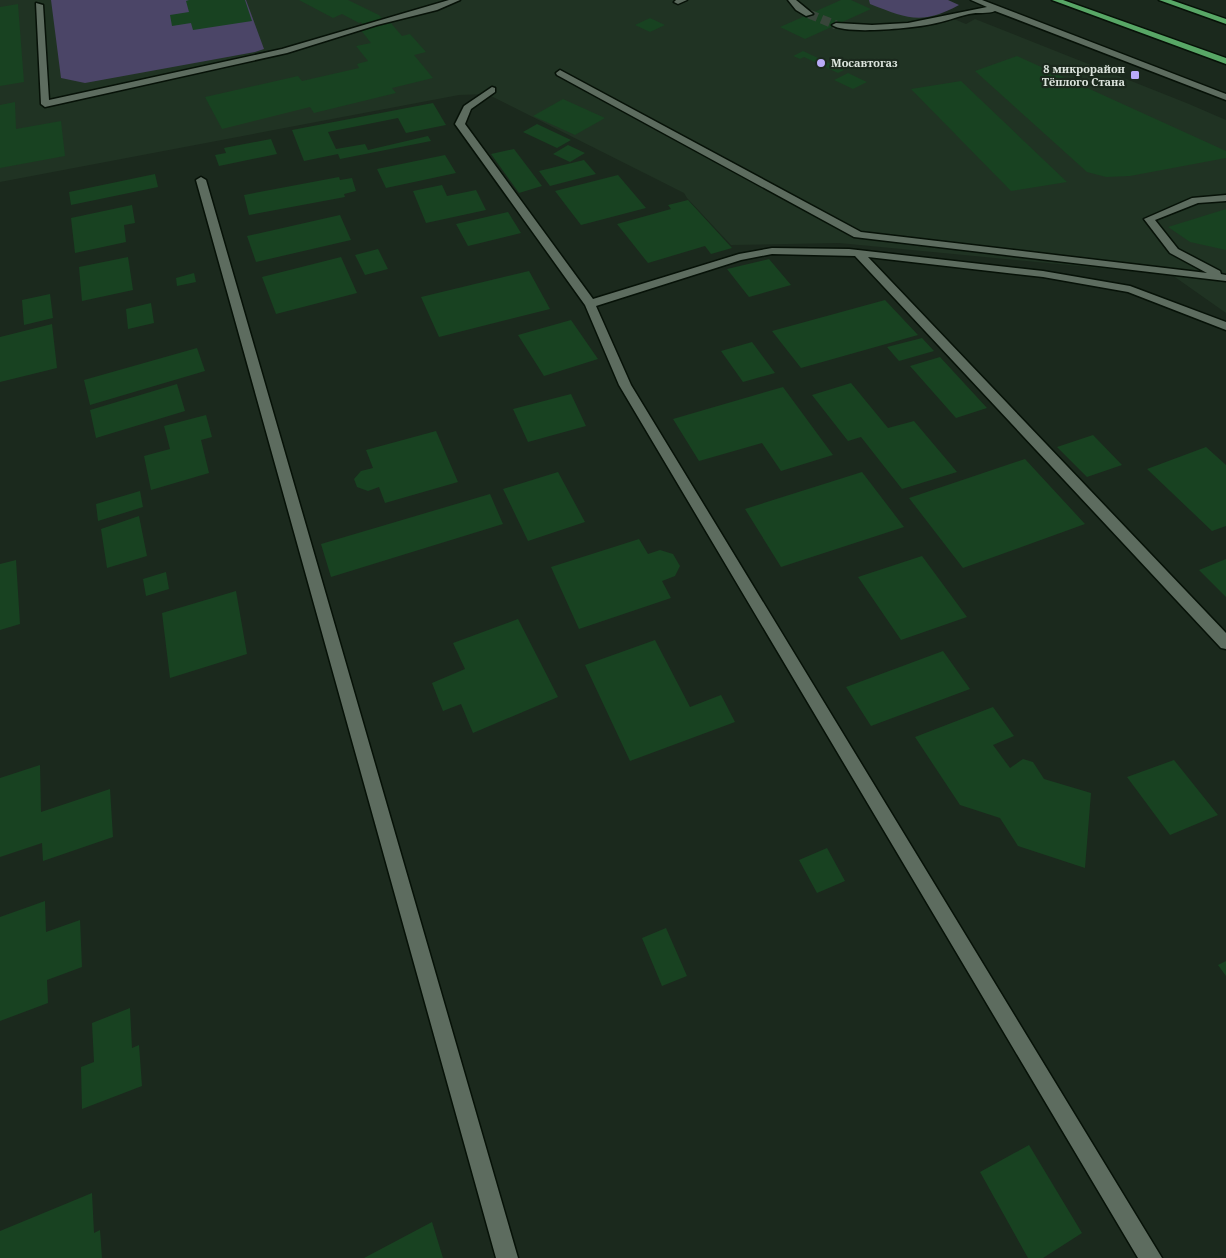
<svg xmlns="http://www.w3.org/2000/svg" width="1226" height="1258" viewBox="0 0 1226 1258" font-family="'Noto Serif',serif">
	<style>
		.built { fill: #203323 }
		.green { fill: #4b4567 }
		.building { fill: #184221 }
		.lines { fill: none; stroke-linecap: round; stroke-linejoin: round }
		.minor-tunnel { stroke: #38453a; stroke-width: 9; stroke-dasharray: 9 4.5; stroke-linecap: butt }
		.minor-casing { stroke: #061107; stroke-width: 3 }
		.highway-casing { stroke: #061107; stroke-width: 3 }
		.minor { fill: #5d6c5f; fill-rule: evenodd }
		.highway { fill: #58a766; fill-rule: evenodd }
		.poi-dot { fill: #b9abf7; stroke: #1b291d; stroke-width: 2 }
		.labels { text-anchor: middle; stroke-width: 4.5; stroke-linejoin: round; paint-order: stroke }
		.far-poi-label { font-size: 11px; font-weight: bold; fill: #dce4dd; stroke: #1b291d; text-anchor: start }
	</style>
	<rect width="100%" height="100%" fill="#1b291d"/>
	<path class="built" d="M 0,0 L 908,0 L 966,24 L 975,19 L 1189,104 L 1226,120 L 1226,313 L 1172,275 L 839,243 L 731,245 L 687,198 L 684,193 L 487,94 L 459,95 L 0,182 Z"/>
	<path class="green" d="M 51,0 L 246,0 L 264,49 L 255,52 L 85,83 L 61,78 Z
		M 869,0 L 948,0 L 959,5 C 922,25 908,19 870,4 Z"/>
	<path class="building" d="M 189,0 L 245,0 L 252,21 L 193,30 L 191,23 L 172,26 L 170,15 L 189,12 L 186,1 Z
		M 299,0 L 348,0 L 379,15 L 386,23 L 390,22 L 402,36 L 410,34 L 426,52 L 414,55 L 433,78 L 392,88 L 396,93 L 314,113 L 310,107 L 222,129 L 205,97 L 298,76 L 302,81 L 359,68 L 357,64 L 368,61 L 356,46 L 371,43 L 360,29 L 366,28 L 361,22 L 359,23 L 342,14 L 333,18 Z
		M 841,0 L 851,0 L 871,9 L 805,39 L 780,27 Z
		M 18,4 L 24,82 L 0,86 L 0,7 Z
		M 650,18 L 665,25 L 650,32 L 635,25 Z
		M 803,51 L 844,70 L 838,73 L 804,57 L 800,59 L 793,56 Z
		M 1017,56 L 1226,151 L 1226,158 L 1130,176 L 1106,177 L 1087,172 L 975,71 Z
		M 848,73 L 867,82 L 853,89 L 834,80 Z
		M 961,81 L 1067,182 L 1011,191 L 911,89 Z
		M 563,99 L 605,118 L 575,135 L 533,116 Z
		M 15,102 L 16,129 L 61,121 L 65,156 L 0,168 L 0,105 Z
		M 433,103 L 446,125 L 406,133 L 398,118 L 328,132 L 336,149 L 365,144 L 368,150 L 428,136 L 431,141 L 340,159 L 338,154 L 304,161 L 292,130 Z
		M 537,124 L 571,140 L 557,148 L 523,132 Z
		M 271,139 L 277,154 L 219,166 L 215,155 L 226,153 L 224,148 Z
		M 568,145 L 585,153 L 570,162 L 553,154 Z
		M 514,149 L 542,186 L 519,193 L 491,154 Z
		M 445,155 L 456,173 L 386,188 L 377,169 Z
		M 584,160 L 596,174 L 550,186 L 539,171 Z
		M 155,174 L 158,187 L 71,205 L 69,192 Z
		M 618,175 L 646,208 L 581,225 L 555,191 Z
		M 339,177 L 340,180 L 352,178 L 356,191 L 344,194 L 345,197 L 249,215 L 244,195 Z
		M 442,185 L 447,196 L 476,190 L 486,210 L 426,223 L 413,191 Z
		M 688,200 L 732,248 L 711,254 L 705,246 L 648,263 L 617,224 L 671,209 L 668,205 Z
		M 132,205 L 135,223 L 124,225 L 126,242 L 75,253 L 71,218 Z
		M 1226,209 L 1226,250 L 1190,242 L 1168,227 Z
		M 508,212 L 521,233 L 468,246 L 456,224 Z
		M 340,215 L 351,240 L 256,262 L 247,236 Z
		M 378,249 L 388,269 L 365,275 L 355,255 Z
		M 128,257 L 133,290 L 82,301 L 79,267 Z
		M 341,257 L 357,293 L 276,314 L 262,277 Z
		M 769,259 L 791,285 L 749,297 L 727,269 Z
		M 529,271 L 550,309 L 439,337 L 421,297 Z
		M 194,273 L 196,282 L 177,286 L 176,278 Z
		M 50,294 L 53,318 L 24,325 L 22,300 Z
		M 885,300 L 918,335 L 801,368 L 772,331 Z
		M 151,303 L 154,323 L 128,329 L 126,309 Z
		M 571,320 L 598,359 L 544,376 L 518,335 Z
		M 52,324 L 57,368 L 0,382 L 0,337 Z
		M 922,338 L 934,351 L 899,361 L 887,347 Z
		M 752,342 L 775,373 L 743,382 L 721,351 Z
		M 197,348 L 205,371 L 90,405 L 84,380 Z
		M 940,357 L 987,408 L 956,418 L 910,366 Z
		M 851,383 L 888,428 L 914,421 L 957,472 L 902,489 L 861,437 L 848,441 L 812,395 Z
		M 177,384 L 185,411 L 96,438 L 90,410 Z
		M 783,387 L 833,455 L 781,471 L 762,443 L 699,461 L 673,419 Z
		M 571,394 L 586,426 L 528,442 L 513,409 Z
		M 206,415 L 212,437 L 201,440 L 209,473 L 151,490 L 144,456 L 170,449 L 164,426 Z
		M 436,431 L 458,482 L 385,503 L 379,487 L 368,491 L 357,487 L 354,479 L 361,471 L 373,468 L 366,450 Z
		M 1093,435 L 1122,465 L 1087,477 L 1057,447 Z
		M 1206,447 L 1226,465 L 1226,526 L 1212,531 L 1147,469 Z
		M 1025,459 L 1085,524 L 963,568 L 909,498 Z
		M 558,472 L 585,522 L 528,541 L 503,489 Z
		M 862,472 L 904,527 L 781,567 L 745,509 Z
		M 140,491 L 143,507 L 98,521 L 96,504 Z
		M 490,494 L 503,524 L 331,577 L 321,544 Z
		M 139,516 L 147,556 L 107,568 L 101,529 Z
		M 639,539 L 648,554 L 660,550 L 673,554 L 680,566 L 675,576 L 662,581 L 671,598 L 579,629 L 551,567 Z
		M 922,556 L 967,617 L 901,640 L 858,577 Z
		M 1226,559 L 1226,597 L 1199,570 Z
		M 16,560 L 20,624 L 0,630 L 0,564 Z
		M 166,572 L 169,589 L 146,596 L 143,579 Z
		M 236,591 L 247,654 L 170,678 L 162,613 Z
		M 518,619 L 558,697 L 473,733 L 461,704 L 443,711 L 432,683 L 465,669 L 453,643 Z
		M 655,640 L 690,707 L 721,695 L 735,722 L 630,761 L 585,665 Z
		M 943,651 L 970,689 L 871,726 L 846,687 Z
		M 993,707 L 1014,736 L 993,745 L 1010,768 L 1023,759 L 1033,762 L 1044,779 L 1091,793 L 1085,868 L 1018,846 L 1000,818 L 960,805 L 915,737 Z
		M 1174,760 L 1218,815 L 1170,835 L 1127,777 Z
		M 40,765 L 41,812 L 110,789 L 113,837 L 43,861 L 42,843 L 0,857 L 0,778 Z
		M 827,848 L 845,881 L 817,893 L 799,860 Z
		M 45,901 L 46,932 L 80,920 L 82,967 L 47,980 L 48,1003 L 0,1021 L 0,917 Z
		M 666,928 L 687,976 L 662,986 L 642,938 Z
		M 1226,961 L 1226,976 L 1218,965 Z
		M 130,1008 L 132,1048 L 139,1045 L 142,1086 L 82,1109 L 81,1067 L 94,1062 L 92,1023 Z
		M 1029,1145 L 1082,1233 L 1043,1258 L 1028,1258 L 980,1172 Z
		M 92,1193 L 94,1233 L 100,1230 L 102,1258 L 0,1258 L 0,1231 Z
		M 432,1222 L 443,1258 L 364,1258 Z"/>
	<g class="lines">
		<path class="minor-tunnel" d="M 809,14 L 836,25"/>
		<g class="minor-casing">
			<path id="minor" d="M 449,0 L 460,0 L 437,10 L 377,25 L 287,53 L 45,107 L 41,104 L 36,3 L 43,5 L 49,100 L 282,49 Z
				M 676,0 L 687,0 L 678,4 L 674,2 Z
				M 788,0 L 796,0 L 813,14 L 806,16 L 796,10 Z
				M 971,0 L 982,0 L 1226,94 L 1226,100 L 995,11 C 989,14 977,12 969,14 C 956,17 944,22 932,24 C 913,28 846,35 832,25 L 836,23 L 872,25 L 908,23 L 987,7 Z
				M 560,70 L 861,232 L 1207,273 L 1170,253 L 1144,219 L 1192,198 L 1226,195 L 1226,201 L 1198,203 L 1155,220 L 1178,249 L 1220,271 L 1221,274 L 1226,275 L 1226,281 L 854,237 L 557,75 L 556,73 Z
				M 492,87 L 495,88 L 495,92 L 471,109 L 465,124 L 593,299 L 739,254 L 772,248 L 849,249 L 1043,271 L 1130,286 L 1226,322 L 1226,330 L 1128,292 L 1043,277 L 868,257 L 1226,633 L 1226,649 L 1221,648 L 855,256 L 772,254 L 741,260 L 596,306 L 631,385 L 1162,1258 L 1138,1258 L 619,385 L 585,305 L 455,124 L 464,106 Z
				M 201,177 L 206,180 L 518,1258 L 496,1258 L 196,180 Z"/>
		</g>
		<g class="highway-casing">
			<path id="highway" d="M 1052,0 L 1063,0 L 1226,58 L 1226,64 Z
				M 1159,0 L 1171,0 L 1226,19 L 1226,24 Z"/>
		</g>
		<use href="#minor" class="minor"/>
		<use href="#highway" class="highway"/>
	</g>
	<g class="poi-dot">
		<circle cx="821" cy="63" r="5"/>
		<rect x="1130" y="70" width="10" height="10" rx="2.5"/>
	</g>
	<g class="labels">
		<g class="far-poi-label">
			<text x="831" y="67">Мосавтогаз</text>
			<text x="1125" y="73" text-anchor="end">8 микрорайон<tspan x="1125" dy="13">Тёплого Стана</tspan></text>
		</g>
	</g>
</svg>
